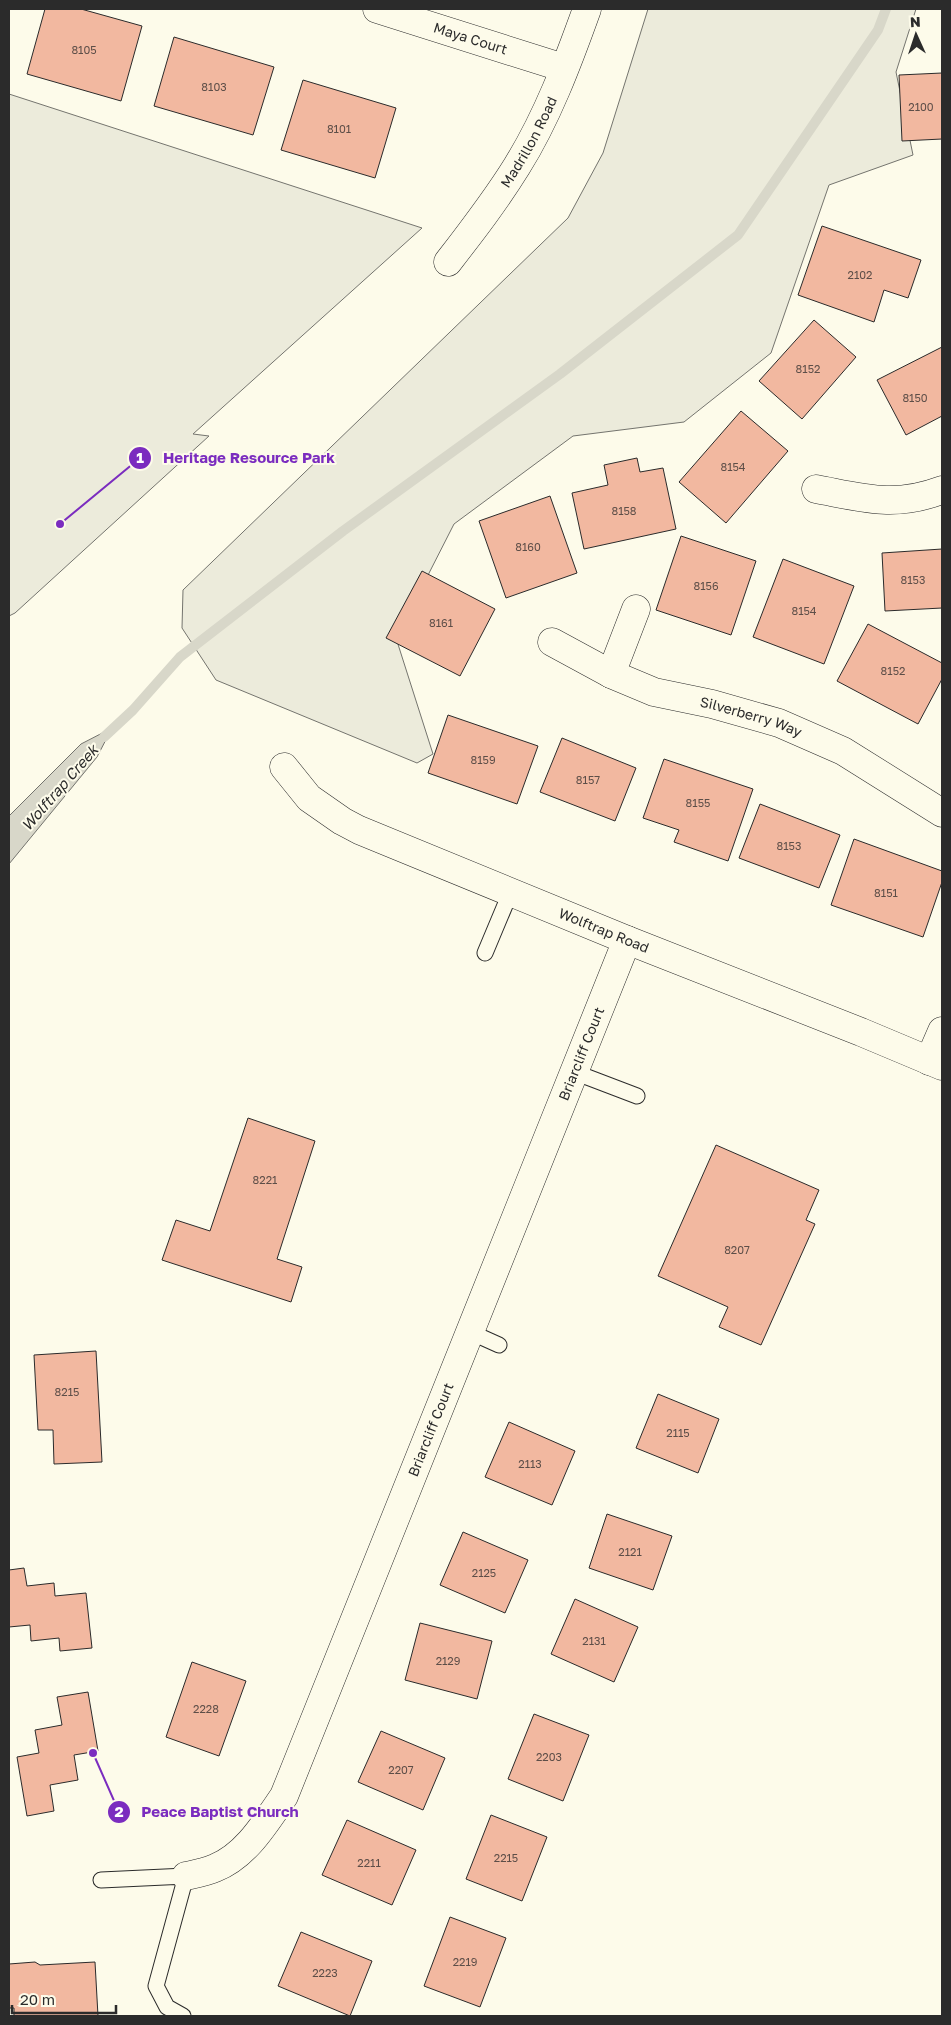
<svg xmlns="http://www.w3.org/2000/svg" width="951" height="2025" viewBox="0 0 951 2025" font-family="'Golos Text',sans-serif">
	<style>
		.green { fill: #ecebdb; stroke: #74746e }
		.water { fill: #d8d7c9; stroke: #74746e }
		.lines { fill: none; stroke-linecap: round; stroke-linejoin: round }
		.stream { stroke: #d8d7c9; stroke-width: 10 }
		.building { fill: #f2b8a0; stroke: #2b2b2b }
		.service-casing { stroke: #2b2b2b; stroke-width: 17 }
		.minor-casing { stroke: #2b2b2b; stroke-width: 29 }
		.service { stroke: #fdfbea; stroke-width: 15 }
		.minor { stroke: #fdfbea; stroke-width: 28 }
		.labels { text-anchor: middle; stroke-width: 4; stroke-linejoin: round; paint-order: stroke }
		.number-label { font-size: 11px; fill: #5d4e48 }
		.street-label { font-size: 14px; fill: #2b2b2b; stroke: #fdfbea }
		.water-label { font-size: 15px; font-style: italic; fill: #2b2b2b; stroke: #fdfbea }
		.leader { fill: none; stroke: #7b2cbf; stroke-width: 2 }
		.callout-dot { fill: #7b2cbf; stroke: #fdfbea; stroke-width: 2 }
		.mark-label { font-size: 15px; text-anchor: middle; font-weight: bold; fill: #fff }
		.callout-label { font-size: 15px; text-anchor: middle; font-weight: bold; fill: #7b2cbf; stroke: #fdfbea; stroke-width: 4; stroke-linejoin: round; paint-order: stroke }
	</style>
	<rect width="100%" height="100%" fill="#fdfbea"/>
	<path class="green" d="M 648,9 L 916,9 L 896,72 L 913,155 L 829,185 L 771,353 L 684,422 L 573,436 L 454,524 L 396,638 L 433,754 L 417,763 L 216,680 L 182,628 L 183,590 L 568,218 L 603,153 Z
		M 9,94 L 422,228 L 193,434 L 209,436 L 15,613 L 9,616 Z"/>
	<path class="water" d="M 112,728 L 97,757 L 9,864 L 9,816 L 81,744 Z"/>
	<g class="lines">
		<path class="stream" d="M 104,737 L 133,710 L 180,657 L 343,531 L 560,374 L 738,235 L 878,30 L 886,9"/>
	</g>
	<path class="building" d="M 45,9 L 81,9 L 142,26 L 121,101 L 27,74 Z
		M 174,37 L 274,67 L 253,135 L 154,106 Z
		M 942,73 L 942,139 L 902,141 L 899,75 Z
		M 303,80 L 396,108 L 375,178 L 281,150 Z
		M 822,226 L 921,260 L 908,298 L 884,290 L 874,322 L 798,295 Z
		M 814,320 L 856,357 L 802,419 L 759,381 Z
		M 942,347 L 942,416 L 906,435 L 877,380 Z
		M 741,411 L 788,451 L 726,523 L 679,482 Z
		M 637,458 L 640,472 L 663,468 L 676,529 L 584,549 L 572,493 L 608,485 L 604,465 Z
		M 550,496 L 577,573 L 506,598 L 479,521 Z
		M 681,536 L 756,561 L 731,635 L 656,610 Z
		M 942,549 L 942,608 L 885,611 L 882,553 Z
		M 783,559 L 854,586 L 824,664 L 753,637 Z
		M 422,571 L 495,609 L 460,676 L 386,638 Z
		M 868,624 L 942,663 L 942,679 L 918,724 L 837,681 Z
		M 448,715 L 538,746 L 517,804 L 428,773 Z
		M 562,738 L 636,768 L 615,821 L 540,792 Z
		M 664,759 L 753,789 L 728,861 L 674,842 L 679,830 L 643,818 Z
		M 760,804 L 840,835 L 819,888 L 739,858 Z
		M 854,839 L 942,871 L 942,882 L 923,937 L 831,905 Z
		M 248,1118 L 315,1141 L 277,1259 L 302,1267 L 291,1302 L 162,1260 L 176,1220 L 210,1231 Z
		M 716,1145 L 819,1190 L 806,1220 L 815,1224 L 761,1345 L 719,1327 L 728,1307 L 658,1276 Z
		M 96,1351 L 102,1462 L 54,1464 L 53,1430 L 38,1430 L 34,1355 Z
		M 658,1394 L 719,1419 L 698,1473 L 636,1448 Z
		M 509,1422 L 575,1451 L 552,1505 L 485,1477 Z
		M 607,1514 L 672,1536 L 653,1590 L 589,1568 Z
		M 463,1532 L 528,1560 L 505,1613 L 440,1585 Z
		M 24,1568 L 27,1586 L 54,1583 L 55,1596 L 86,1593 L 92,1648 L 60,1651 L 59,1638 L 31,1641 L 30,1625 L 9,1627 L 9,1570 Z
		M 575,1599 L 638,1627 L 614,1682 L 551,1654 Z
		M 420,1623 L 492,1641 L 477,1699 L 405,1680 Z
		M 192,1662 L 246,1681 L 219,1756 L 166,1737 Z
		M 88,1692 L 98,1751 L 74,1755 L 78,1780 L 50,1785 L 54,1811 L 27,1816 L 17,1757 L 39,1753 L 35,1730 L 62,1725 L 57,1697 Z
		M 534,1714 L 589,1735 L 563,1801 L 508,1779 Z
		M 381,1731 L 445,1758 L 423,1810 L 358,1782 Z
		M 491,1815 L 547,1837 L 522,1901 L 466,1879 Z
		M 347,1820 L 416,1850 L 392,1905 L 322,1875 Z
		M 450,1917 L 506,1938 L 480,2007 L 424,1986 Z
		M 301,1932 L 372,1961 L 350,2016 L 278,1986 Z
		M 35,1962 L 40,1965 L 95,1962 L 98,2016 L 14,2016 L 14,2008 L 9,2008 L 9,1964 Z"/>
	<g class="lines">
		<g class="service-casing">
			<path id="service" d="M 485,953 L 511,891
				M 574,1072 L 637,1096
				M 470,1332 L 499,1345
				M 101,1880 L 186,1876 L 156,1986 L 167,2007 L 183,2016"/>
		</g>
		<g class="minor-casing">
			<g id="minor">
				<path id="s1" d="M 377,9 L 564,68"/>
				<path id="s2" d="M 448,262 C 472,231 496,200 517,166 C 547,118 568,62 587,9"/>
				<path d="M 816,489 C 864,498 894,508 942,490"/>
				<path id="s3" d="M 552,642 L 611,674 L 654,692 L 712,704 L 779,723 L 843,751 L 942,813"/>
				<path d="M 611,674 L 636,609"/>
				<path id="s4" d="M 284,767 L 309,798 L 342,821 L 359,830 L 627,940 L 861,1032 L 942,1066"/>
				<path d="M 929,1061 L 942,1031"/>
				<path id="s5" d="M 186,1876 C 195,1874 206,1872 215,1868 C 246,1856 266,1822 284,1796 L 627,940"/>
			</g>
		</g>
		<use href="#service" class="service"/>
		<use href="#minor" class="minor"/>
	</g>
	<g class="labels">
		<g class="number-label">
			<text x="84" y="54">8105</text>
			<text x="214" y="91">8103</text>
			<text x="921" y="111">2100</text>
			<text x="339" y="133">8101</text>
			<text x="860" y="279">2102</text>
			<text x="808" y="373">8152</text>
			<text x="915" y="402">8150</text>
			<text x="733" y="471">8154</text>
			<text x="624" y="515">8158</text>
			<text x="528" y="551">8160</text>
			<text x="913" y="584">8153</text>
			<text x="706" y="590">8156</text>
			<text x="804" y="615">8154</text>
			<text x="441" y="627">8161</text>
			<text x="893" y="675">8152</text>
			<text x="483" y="764">8159</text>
			<text x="588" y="784">8157</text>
			<text x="698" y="807">8155</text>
			<text x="789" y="850">8153</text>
			<text x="886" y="897">8151</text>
			<text x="265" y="1184">8221</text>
			<text x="737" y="1254">8207</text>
			<text x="67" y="1396">8215</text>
			<text x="678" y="1437">2115</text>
			<text x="530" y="1468">2113</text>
			<text x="630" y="1556">2121</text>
			<text x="484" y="1577">2125</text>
			<text x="594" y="1645">2131</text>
			<text x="448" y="1665">2129</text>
			<text x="206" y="1713">2228</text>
			<text x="549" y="1761">2203</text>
			<text x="401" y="1774">2207</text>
			<text x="506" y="1862">2215</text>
			<text x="369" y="1867">2211</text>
			<text x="465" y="1966">2219</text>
			<text x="325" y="1977">2223</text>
		</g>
		<g class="street-label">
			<text dy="5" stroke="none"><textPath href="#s1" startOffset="98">Maya Court</textPath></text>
			<text dy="5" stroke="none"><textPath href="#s2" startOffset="145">Madrillon Road</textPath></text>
			<text dy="5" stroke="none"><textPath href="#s3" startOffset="214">Silverberry Way</textPath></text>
			<text dy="5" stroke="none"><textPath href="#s4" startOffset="364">Wolftrap Road</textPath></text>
			<text dy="5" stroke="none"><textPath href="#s5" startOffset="931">Briarcliff Court</textPath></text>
			<text dy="5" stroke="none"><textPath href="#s5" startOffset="526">Briarcliff Court</textPath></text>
		</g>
		<g class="water-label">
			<text transform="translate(60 788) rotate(-49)" y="5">Wolftrap Creek</text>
		</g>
	</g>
	<path class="leader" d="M60 524L140 458M93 1753L119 1812"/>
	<g class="callout-dot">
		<circle cx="60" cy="524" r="5"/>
		<circle cx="93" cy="1753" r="5"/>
		<circle cx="140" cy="458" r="12"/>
		<circle cx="119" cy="1812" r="12"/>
	</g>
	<g class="mark-label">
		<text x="140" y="463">1</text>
		<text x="119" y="1817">2</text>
	</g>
	<g class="callout-label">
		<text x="249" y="463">Heritage Resource Park</text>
		<text x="220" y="1817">Peace Baptist Church</text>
	</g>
	<rect width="951" height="2025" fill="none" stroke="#2b2b2b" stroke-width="20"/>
	<g transform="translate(916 35) rotate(357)" stroke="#fdfbea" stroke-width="4" paint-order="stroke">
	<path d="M0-4L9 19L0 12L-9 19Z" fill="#2b2b2b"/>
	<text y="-8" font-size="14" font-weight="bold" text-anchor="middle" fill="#2b2b2b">N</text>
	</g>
	<path d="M12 2005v8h104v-8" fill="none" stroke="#2b2b2b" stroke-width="2.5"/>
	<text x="20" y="2005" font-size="15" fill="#2b2b2b" stroke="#fdfbea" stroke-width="4" paint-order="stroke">20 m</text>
</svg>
